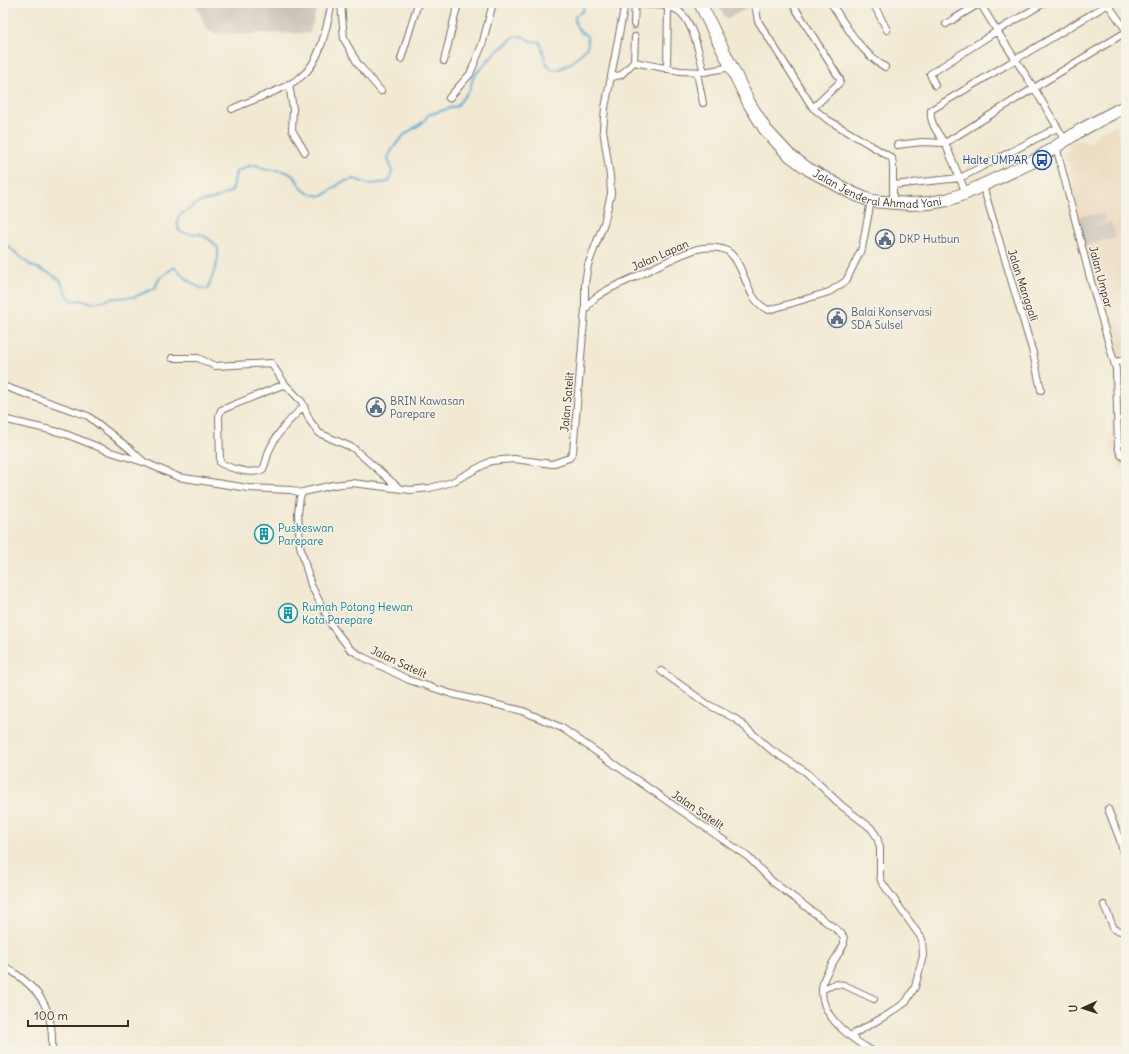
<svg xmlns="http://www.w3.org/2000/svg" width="1129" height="1054" viewBox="0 0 1129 1054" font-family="Delius,sans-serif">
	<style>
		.built { fill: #ead8ba }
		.industrial { fill: #cac3b8 }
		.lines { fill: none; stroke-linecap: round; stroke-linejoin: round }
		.stream { stroke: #5aaad4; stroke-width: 2 }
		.street-tunnel { stroke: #cdc3ae; stroke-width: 6; stroke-dasharray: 6 3; stroke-linecap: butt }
		.street-casing { stroke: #7b6d5d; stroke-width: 8 }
		.highway-casing { stroke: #7b6d5d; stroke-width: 14 }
		.street { stroke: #fff; stroke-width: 6 }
		.highway { stroke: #fff; stroke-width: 12 }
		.labels { text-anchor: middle; stroke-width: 3; stroke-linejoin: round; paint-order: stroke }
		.transit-label { font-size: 11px; fill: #164399; stroke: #f7f3e8; text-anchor: end }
		.street-label { font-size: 11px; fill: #3b2a1e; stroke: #f7f3e8 }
		.service-label { font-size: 11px; fill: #4e5e75; stroke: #f7f3e8; text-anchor: start }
		.culture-label { font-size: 11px; fill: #0d838f; stroke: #f7f3e8; text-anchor: start }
	</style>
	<rect width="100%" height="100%" fill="#f7f3e8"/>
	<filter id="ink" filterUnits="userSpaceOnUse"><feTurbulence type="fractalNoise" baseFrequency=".025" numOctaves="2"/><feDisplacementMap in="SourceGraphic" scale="8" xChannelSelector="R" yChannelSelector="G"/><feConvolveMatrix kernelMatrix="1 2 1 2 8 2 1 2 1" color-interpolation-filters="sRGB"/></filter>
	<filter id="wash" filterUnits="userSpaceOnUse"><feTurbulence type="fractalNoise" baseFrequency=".012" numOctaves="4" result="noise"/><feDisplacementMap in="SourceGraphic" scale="16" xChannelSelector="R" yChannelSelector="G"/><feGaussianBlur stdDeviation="0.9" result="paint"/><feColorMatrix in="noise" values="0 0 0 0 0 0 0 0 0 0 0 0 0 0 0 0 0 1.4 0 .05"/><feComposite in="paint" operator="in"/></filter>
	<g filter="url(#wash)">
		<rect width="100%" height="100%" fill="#f1e9d2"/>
		<path class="built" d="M 1116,125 L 1126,158 L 1126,468 L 1121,468 L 1110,445 L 1116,361 L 1085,250 L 1065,151 L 1069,149 L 1068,145 L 1080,139 L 1084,143 L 1090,143 L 1098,133 Z"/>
		<path class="industrial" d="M 196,3 L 318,3 L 310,33 L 214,34 L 205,26 Z
			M 717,3 L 746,3 L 748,8 L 726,19 Z
			M 1104,213 L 1106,221 L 1088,227 L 1111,222 L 1116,238 L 1084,245 L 1077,217 Z"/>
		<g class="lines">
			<path class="stream" d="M 3,242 L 30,265 L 51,274 L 60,280 L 68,296 L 73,301 L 83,300 L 93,303 L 115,298 L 134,297 L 155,288 L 159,279 L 174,267 C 184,276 194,289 208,289 L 218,260 L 218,248 C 213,242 207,236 199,234 C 192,233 186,235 179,231 L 177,221 L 179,216 L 199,202 L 214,199 L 232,191 L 236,172 L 249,166 L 257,165 C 265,173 276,168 286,172 C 305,179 293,194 323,196 L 342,182 L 354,179 L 369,184 L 389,182 L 392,171 L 388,157 C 393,147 402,136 411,130 C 420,124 423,124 428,115 L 457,106 L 470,89 L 473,77 L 493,55 L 514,37 L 522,36 L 531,41 L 540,42 L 546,62 L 551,69 L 558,70 L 571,63 L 586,49 L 588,44 L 587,36 C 578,30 574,27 575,16 L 583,11 L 584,3"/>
		</g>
	</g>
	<g filter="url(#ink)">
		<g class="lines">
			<path class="street-tunnel" d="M 634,24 L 635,37"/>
			<g class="street-casing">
				<path id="street" d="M 341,3 L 344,39 L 358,64 L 381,91
					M 625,3 L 605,108 L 603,129 L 610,176 L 611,194 L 604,223 L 588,265 L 585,283 L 585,310 L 573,452 L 569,458 L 552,464 L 514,459 L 491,461 L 452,482 L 430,488 L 411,490 L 352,483 L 333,485 L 303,492 L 300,497 L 298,513 L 300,546 L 311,585 L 332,626 L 350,649 L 363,657 L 409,680 L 452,694 L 523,711 L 562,728 L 748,857 L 773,882 L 841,933 L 844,938 L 844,944 C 838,956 829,967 824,979 C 813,1011 848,1037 872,1051
					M 759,3 L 756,10 L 758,21 L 813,108 L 828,120 L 892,158 L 893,165 L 893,202
					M 792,3 L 840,79 L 840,82 L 813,108
					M 831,3 C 846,26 860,52 885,67
					M 873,3 L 887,30
					M 1107,3 L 1126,30
					M 635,4 C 648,5 664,4 675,9 C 693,16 699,56 704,72 L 731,67
					M 634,24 L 635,3
					M 946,24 L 980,3
					M 401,59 L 418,3
					M 444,61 L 458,3
					M 634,62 L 680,71 L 704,72
					M 667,69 L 668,7
					M 697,73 L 703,103
					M 611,77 L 621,75 L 634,62 L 635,37
					M 289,84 L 293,109 L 292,130 L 305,152
					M 935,85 L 930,74 L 997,31 L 980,3
					M 449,98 L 470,74 L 482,45 L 493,3
					M 232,109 C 253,99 285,90 302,76 C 322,59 326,27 332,3
					M 1065,140 L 1034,88 L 1126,32
					M 945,143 C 938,134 929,122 931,110 L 1110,3
					M 897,145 L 922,142 L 945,143
					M 1056,146 L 1090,278 L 1116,369 L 1118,447 L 1121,455 L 1126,459
					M 893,185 L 960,178 L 1057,128
					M 983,186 L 1033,353 L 1041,390
					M 966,193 L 945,143 L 1034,88 L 997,31 L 1044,3
					M 585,310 C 588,306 591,301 595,298 C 606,289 620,284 633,278 C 654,268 675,256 697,249 C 706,247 723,246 730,253 C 746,267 746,302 769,310 L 829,292 L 846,281 L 862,248 L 871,201
					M 172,358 L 198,358 L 215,366 L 271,363 L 285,384 L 302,402 L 310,421 L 319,433 L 353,448 L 399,488
					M 1114,362 L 1126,360
					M 285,384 L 221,410 L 219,416 L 220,463 C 230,468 253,476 263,469 C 266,463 267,457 269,451 C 277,432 290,420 304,406
					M 3,386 L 88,416 L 130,449 L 144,462 L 178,477 L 248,488 L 291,490 L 302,493
					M 3,419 L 63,433 L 111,452 L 143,462
					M 661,671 L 707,704 L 736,719 L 770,749 L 806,772 L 842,806 L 871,828 L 877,837 L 880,848 L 880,876 L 881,881 L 922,939 L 923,956 L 915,987 L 906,1002 L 889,1014 L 850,1036
					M 1108,809 L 1120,840 L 1126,863
					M 1104,905 L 1114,929 L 1126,933
					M 7,968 C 42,990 54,1010 52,1051
					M 823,989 L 835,984 L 844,985 L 874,999"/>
			</g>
			<g class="highway-casing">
				<g id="highway">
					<path id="s1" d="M 700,3 L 749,103 L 765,129 L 788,154 L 808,169 L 852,193 L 871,201 L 910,204 L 929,203 L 947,200 L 966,193 L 1034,161 L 1081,130 L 1126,106"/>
				</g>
			</g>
			<use href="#street" class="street"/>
			<use href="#highway" class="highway"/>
		</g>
	</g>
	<defs>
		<g id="bus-ring" transform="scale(1)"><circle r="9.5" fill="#f7f3e8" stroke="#1a4fb4" stroke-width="1.5"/><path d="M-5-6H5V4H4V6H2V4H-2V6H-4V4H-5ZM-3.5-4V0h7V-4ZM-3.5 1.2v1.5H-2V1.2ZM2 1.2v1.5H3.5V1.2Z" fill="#1a4fb4"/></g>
		<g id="civic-ring" transform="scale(1)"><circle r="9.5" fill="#f7f3e8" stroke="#5c6f8a" stroke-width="1.5"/><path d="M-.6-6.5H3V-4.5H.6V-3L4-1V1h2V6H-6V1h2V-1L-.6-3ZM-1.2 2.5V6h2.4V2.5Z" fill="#5c6f8a"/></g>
		<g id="building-ring" transform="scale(1)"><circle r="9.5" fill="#f7f3e8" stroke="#0f9aa8" stroke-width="1.5"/><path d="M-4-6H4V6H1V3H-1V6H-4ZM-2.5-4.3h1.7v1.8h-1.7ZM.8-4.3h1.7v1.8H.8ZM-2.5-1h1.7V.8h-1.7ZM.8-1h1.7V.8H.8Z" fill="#0f9aa8"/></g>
	</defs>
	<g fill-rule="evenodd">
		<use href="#bus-ring" x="1042" y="160"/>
		<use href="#civic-ring" x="885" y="239"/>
		<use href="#civic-ring" x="837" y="318"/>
		<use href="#civic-ring" x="376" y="407"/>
		<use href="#building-ring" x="264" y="534"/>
		<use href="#building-ring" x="288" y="613"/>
	</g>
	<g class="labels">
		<g class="transit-label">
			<text x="1028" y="164">Halte UMPAR</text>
		</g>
		<g class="street-label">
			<text dy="4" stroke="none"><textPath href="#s1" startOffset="275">Jalan Jenderal Ahmad Yani</textPath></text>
			<text transform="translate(660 255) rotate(-24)" y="4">Jalan Lapan</text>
			<text transform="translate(1101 277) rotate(75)" y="4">Jalan Umpar</text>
			<text transform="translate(1023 285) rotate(72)" y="4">Jalan Manggali</text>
			<text transform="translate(567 402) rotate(-85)" y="4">Jalan Satelit</text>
			<text transform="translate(399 662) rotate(25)" y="4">Jalan Satelit</text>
			<text transform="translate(698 810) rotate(34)" y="4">Jalan Satelit</text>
		</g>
		<g class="service-label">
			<text x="899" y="243">DKP Hutbun</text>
			<text x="851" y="316">Balai Konservasi<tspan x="851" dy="13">SDA Sulsel</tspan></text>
			<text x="390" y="405">BRIN Kawasan<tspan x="390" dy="13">Parepare</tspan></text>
		</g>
		<g class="culture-label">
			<text x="278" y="532">Puskeswan<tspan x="278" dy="13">Parepare</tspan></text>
			<text x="302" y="611">Rumah Potong Hewan<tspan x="302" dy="13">Kota Parepare</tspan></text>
		</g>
	</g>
	<rect width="1129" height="1054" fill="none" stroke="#f7f3e8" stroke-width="16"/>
	<g transform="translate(1083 1008) rotate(267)" stroke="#f7f3e8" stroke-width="3" paint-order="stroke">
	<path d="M0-3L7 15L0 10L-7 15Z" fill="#3b2a1e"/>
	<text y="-6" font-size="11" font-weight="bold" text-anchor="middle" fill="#3b2a1e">U</text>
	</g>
	<path d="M28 1020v6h100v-6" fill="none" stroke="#3b2a1e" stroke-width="2"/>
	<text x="34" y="1020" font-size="12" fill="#3b2a1e" stroke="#f7f3e8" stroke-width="3" paint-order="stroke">100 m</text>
</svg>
